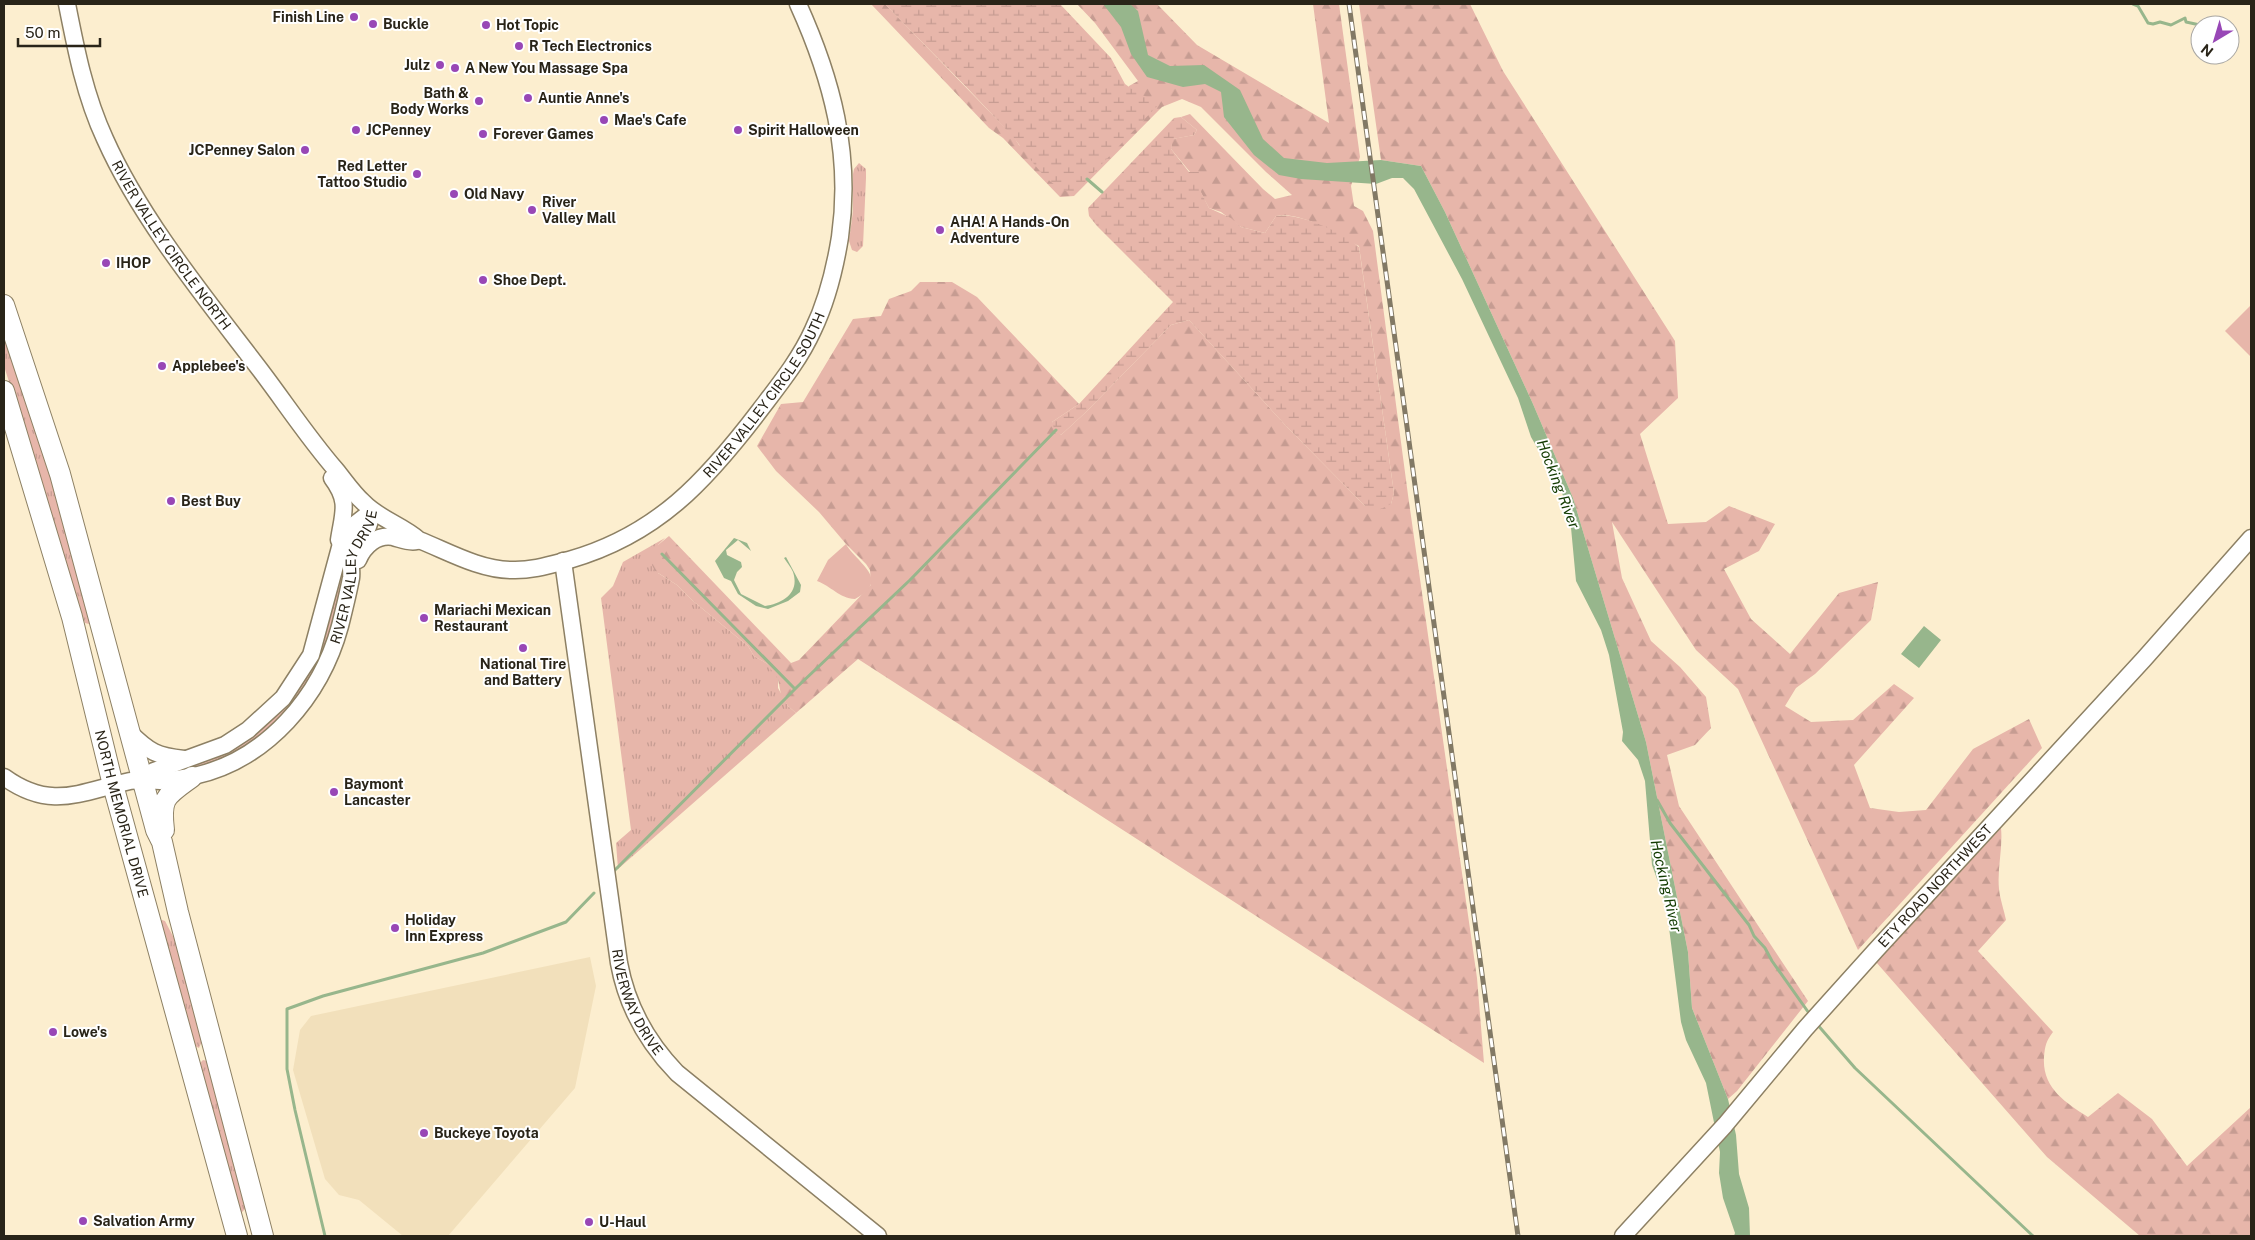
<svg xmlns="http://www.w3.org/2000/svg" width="2255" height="1240" viewBox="0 0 2255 1240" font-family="'Public Sans',sans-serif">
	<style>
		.built { fill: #f2e0bb }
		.grass { fill: url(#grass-tufts) }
		.forest { fill: url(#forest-firs) }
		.wetland { fill: url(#wetland-marsh) }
		.garden { fill: #e7b6aa }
		.water { fill: #97b68c }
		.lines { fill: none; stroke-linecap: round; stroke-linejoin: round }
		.stream { stroke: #97b68c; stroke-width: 3 }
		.minor-casing { stroke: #8d8064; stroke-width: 19 }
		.major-casing { stroke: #8d8064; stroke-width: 22 }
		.minor { stroke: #fff; stroke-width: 16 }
		.major { stroke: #fff; stroke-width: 20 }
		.rail-casing { stroke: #827965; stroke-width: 5 }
		.rail { stroke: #fff; stroke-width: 3; stroke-dasharray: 9; stroke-linecap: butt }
		.poi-dot { fill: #9847b6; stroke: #fff; stroke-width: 2 }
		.labels { text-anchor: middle; stroke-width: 4; stroke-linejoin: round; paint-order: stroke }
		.poi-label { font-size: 14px; font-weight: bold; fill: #292418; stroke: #fff; text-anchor: start }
		.street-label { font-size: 14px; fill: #292418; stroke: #fff }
		.water-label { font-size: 15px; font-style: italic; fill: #123b00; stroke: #fff }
	</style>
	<defs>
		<pattern id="grass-tufts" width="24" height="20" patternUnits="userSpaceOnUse" patternTransform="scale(1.25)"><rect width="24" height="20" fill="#e7b6aa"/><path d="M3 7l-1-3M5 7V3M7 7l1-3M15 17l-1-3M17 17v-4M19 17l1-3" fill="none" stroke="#c69c92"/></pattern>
		<pattern id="forest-firs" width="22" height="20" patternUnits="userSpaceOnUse" patternTransform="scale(1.25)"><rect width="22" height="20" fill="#e7b6aa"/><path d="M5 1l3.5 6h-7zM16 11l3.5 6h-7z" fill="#c69c92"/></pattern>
		<pattern id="wetland-marsh" width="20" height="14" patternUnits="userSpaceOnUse" patternTransform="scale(1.25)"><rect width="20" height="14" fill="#e7b6aa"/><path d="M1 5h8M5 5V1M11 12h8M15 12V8" fill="none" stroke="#c69c92"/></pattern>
	</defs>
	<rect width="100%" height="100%" fill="#fceecf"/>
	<path class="built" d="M 590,957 L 596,986 L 575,1088 L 448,1236 L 403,1236 L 359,1200 L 339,1195 L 325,1179 L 293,1070 L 300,1030 L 311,1016 Z"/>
	<path class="grass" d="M 859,163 L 866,169 L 866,178 L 863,246 L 857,252 L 852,250 L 849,241 L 853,211 L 853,174 L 854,169 Z
		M 4,331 L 53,481 L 91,622 L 89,624 L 85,623 L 4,366 Z
		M 665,538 L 658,545 L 658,573 L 677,585 L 693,601 L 748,646 L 754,656 L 766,663 L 775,673 L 778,679 L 778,688 L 788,706 L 796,713 L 618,869 L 616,843 L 631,830 L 601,598 L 613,586 L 623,562 Z
		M 348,539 L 353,542 C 345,574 340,608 330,639 C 314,683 284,725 244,749 C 227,759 208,765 190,771 L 189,765 L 241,743 L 267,724 L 294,695 Z
		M 162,920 L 165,921 L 177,944 L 202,1041 L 199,1048 L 193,1045 L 160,922 Z
		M 203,1060 L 207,1061 L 245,1209 L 239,1215 L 197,1066 Z"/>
	<path class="forest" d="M 871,4 L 885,4 L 1014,137 L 1019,145 L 1055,164 L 1119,129 L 1129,86 L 1138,81 L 1095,23 L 1077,4 L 1157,4 L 1197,45 L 1329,123 L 1313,4 L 1339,4 L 1360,157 L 1351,186 L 1354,206 L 1363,211 L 1373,231 L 1408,495 L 1477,978 L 1484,1063 L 858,659 L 796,713 L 788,706 L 781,695 L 778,679 L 766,663 L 754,656 L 748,646 L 693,601 L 677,585 L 655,571 L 652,565 L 653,556 L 658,545 L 669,536 L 791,663 L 799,660 L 871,585 L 870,570 L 866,564 L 846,544 L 819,512 L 776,471 L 757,446 L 781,404 L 803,402 L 853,319 L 881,316 L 889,299 L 911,291 L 920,282 L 952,282 L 977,297 L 1079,404 L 1052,422 L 1061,435 L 1086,412 L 1171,325 L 1189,320 L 1287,427 L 1365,506 L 1391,504 L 1394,493 L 1359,246 C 1335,235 1303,211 1276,216 L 1265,233 L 1241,227 L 1221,212 L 1209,208 L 1190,172 L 1171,149 L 1172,139 L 1194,135 L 1197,130 L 1181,117 L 1190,114 L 1263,189 L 1275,199 L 1292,195 L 1266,172 L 1201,107 L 1182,99 L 1162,107 L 1074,196 L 1060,197 L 1003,138 L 989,128 Z
		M 1359,4 L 1470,4 L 1503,71 L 1675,341 L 1678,398 L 1640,434 L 1668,524 L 1706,522 L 1729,506 L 1775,524 L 1759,551 L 1724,569 L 1751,619 L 1790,654 L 1839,593 L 1878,582 L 1871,620 L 1815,674 L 1796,688 L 1785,706 L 1811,722 L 1853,720 L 1894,684 L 1914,698 L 1854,765 L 1870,808 L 1899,812 L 1926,810 L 1973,749 L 2029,719 L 2042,748 L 1858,950 L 1738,689 L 1696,650 L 1612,522 L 1622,578 L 1651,641 L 1680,667 L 1706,697 L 1711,728 L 1695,745 L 1667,755 L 1679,806 L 1808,1001 L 1737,1091 L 1728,1099 L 1692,1008 L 1688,952 L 1646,742 L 1573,498 L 1533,404 L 1445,212 L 1421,166 L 1381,160 Z
		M 2001,828 C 2003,849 1997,868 1999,889 C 2000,899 2004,910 2006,920 L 1978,951 L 2053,1032 C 2046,1041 2045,1046 2044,1057 C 2042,1088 2065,1102 2088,1117 L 2118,1093 L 2152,1119 L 2187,1166 L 2251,1107 L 2251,1236 L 2140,1236 L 2047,1157 L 1876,962 Z"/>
	<path class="wetland" d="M 885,4 L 1060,4 L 1111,58 L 1125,84 L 1139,94 L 1155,100 L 1158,105 L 1081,186 L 1072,193 C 1044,185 1030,156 1012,136 C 971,90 927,48 885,4 Z
		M 1181,117 L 1197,130 L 1194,135 L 1173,139 L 1171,149 L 1189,172 L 1199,172 L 1201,192 L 1209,208 L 1231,218 L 1241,227 L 1265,233 L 1276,216 C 1298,212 1343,232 1359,247 L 1394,493 L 1391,504 L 1379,510 L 1365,506 L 1287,427 L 1189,320 L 1171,325 L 1086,412 L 1061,435 L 1054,428 L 1052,422 L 1079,404 L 1173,302 L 1097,226 L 1089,216 L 1088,208 L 1174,118 Z"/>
	<path class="garden" d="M 2251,305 L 2251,357 L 2225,331 Z
		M 846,544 C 855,562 893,579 855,599 C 839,598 831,586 817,581 L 828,560 Z"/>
	<path class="water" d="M 1103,4 L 1130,4 L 1138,11 L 1148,55 L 1170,66 L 1204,65 L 1240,90 L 1263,139 L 1284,158 L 1327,163 L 1381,160 L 1421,166 L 1445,212 L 1533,404 L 1573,498 L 1646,742 L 1688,952 L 1692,1008 L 1728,1099 L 1736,1135 L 1739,1174 L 1749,1208 L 1750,1236 L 1734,1236 L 1735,1233 L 1723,1198 L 1719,1173 L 1720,1152 L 1706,1083 L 1686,1040 L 1681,1022 L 1666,904 L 1652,865 L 1645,781 L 1638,760 L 1622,741 L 1623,732 L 1609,655 L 1601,630 L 1576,581 L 1570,517 L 1560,487 L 1531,437 L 1518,398 L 1462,279 L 1414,189 L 1403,178 L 1392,178 L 1376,184 L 1301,179 L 1279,175 L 1254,155 L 1224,117 L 1221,92 L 1205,84 L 1183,87 L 1147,77 L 1131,54 L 1121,27 Z
		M 734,538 L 747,543 L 751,551 L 738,540 L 726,550 L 727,555 L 741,562 L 742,567 L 737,572 L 734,580 L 741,594 L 765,606 C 783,603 800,593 793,572 C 791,567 787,563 784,558 L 786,557 L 801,585 L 800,592 L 788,601 L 768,609 L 756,606 L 738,594 L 731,581 L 724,578 L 715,561 Z
		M 1924,626 L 1941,640 L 1919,668 L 1901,654 Z"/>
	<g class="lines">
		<path class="stream" d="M 2133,4 L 2138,6 L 2148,23 L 2153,24 L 2160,22 L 2171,25 L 2185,18 L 2186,22 L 2200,25
			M 1087,179 L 1102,192
			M 662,554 L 795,689
			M 1657,800 L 1670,823 L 1749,925 L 1754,936 L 1765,948 L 1772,961 L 1811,1016
			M 613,872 L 797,687 L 910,580 L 1056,430
			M 1816,1023 L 1855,1068 L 2033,1236
			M 325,1236 L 295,1110 L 287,1069 L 287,1009 L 323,996 L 483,953 L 566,922 L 594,893"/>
		<g class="minor-casing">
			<g id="minor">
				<path id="s1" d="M 67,4 C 76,50 85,96 105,139 C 141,220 207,300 261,371 C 286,404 309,439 336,470 C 345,481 353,493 363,502 C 379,519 402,525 419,540 C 447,551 480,570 511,570 C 530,571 550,565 569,560 C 657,535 706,481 760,410 C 779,385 800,359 813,330 C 827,301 835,268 840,237 C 852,154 832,79 798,4"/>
				<path d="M 332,478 C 350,502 343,513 339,540"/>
				<path d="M 358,560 C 364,546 377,534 393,537 C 401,539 408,543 417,541"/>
				<path id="s2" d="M 563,561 L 619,963 C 627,1007 647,1042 677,1073 L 878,1236"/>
				<path d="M 130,733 C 149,752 157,756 184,759"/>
				<path id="s3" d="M 4,777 C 51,811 80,792 130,781 C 141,779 149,781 160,781 C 171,780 184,778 194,776 C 267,760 321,696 340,626 C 344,610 348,594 351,578 C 352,571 350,565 351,559 C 354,547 361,539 367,529 C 370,523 371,516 372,511"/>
				<path d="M 142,778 L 154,771 L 225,745 L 248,730 L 283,698 L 311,655 L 342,540 L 354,525 L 372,511"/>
				<path id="s4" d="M 1623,1236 L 1725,1125 L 1805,1029 L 1876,950 L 2144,659 L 2251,538"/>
			</g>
		</g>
		<g class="major-casing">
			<g id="major">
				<path d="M 4,305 L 60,474 L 156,830 L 162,842 L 178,912 L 263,1236"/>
				<path id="s5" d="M 4,391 L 72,617 L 113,785 L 237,1236"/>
				<path d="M 164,830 C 160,797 166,796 192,777"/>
			</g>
		</g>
		<use href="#minor" class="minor"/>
		<use href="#major" class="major"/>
		<g class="rail-casing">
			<path id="rail" d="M 1349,4 L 1518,1236"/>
		</g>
		<use href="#rail" class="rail"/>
	</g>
	<g class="poi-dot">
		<circle cx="354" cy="17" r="5"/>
		<circle cx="373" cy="24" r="5"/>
		<circle cx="486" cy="25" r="5"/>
		<circle cx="519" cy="46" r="5"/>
		<circle cx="440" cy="65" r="5"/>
		<circle cx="455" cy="68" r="5"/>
		<circle cx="528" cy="98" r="5"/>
		<circle cx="479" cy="101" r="5"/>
		<circle cx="604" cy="120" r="5"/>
		<circle cx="356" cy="130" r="5"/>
		<circle cx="738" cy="130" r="5"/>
		<circle cx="483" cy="134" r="5"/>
		<circle cx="305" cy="150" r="5"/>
		<circle cx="417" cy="174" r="5"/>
		<circle cx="454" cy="194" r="5"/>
		<circle cx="532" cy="210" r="5"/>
		<circle cx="940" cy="230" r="5"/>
		<circle cx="106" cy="263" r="5"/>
		<circle cx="483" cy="280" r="5"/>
		<circle cx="162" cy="366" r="5"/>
		<circle cx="171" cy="501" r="5"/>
		<circle cx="424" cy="618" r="5"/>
		<circle cx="523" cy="648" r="5"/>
		<circle cx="334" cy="792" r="5"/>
		<circle cx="395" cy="928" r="5"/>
		<circle cx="53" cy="1032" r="5"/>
		<circle cx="424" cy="1133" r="5"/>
		<circle cx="83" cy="1221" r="5"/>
		<circle cx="589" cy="1222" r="5"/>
	</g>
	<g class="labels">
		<g class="poi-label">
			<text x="344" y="22" text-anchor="end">Finish Line</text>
			<text x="383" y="29">Buckle</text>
			<text x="496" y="30">Hot Topic</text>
			<text x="529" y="51">R Tech Electronics</text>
			<text x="430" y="70" text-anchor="end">Julz</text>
			<text x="465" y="73">A New You Massage Spa</text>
			<text x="469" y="98" text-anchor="end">Bath &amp;<tspan x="469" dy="16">Body Works</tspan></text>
			<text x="538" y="103">Auntie Anne's</text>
			<text x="614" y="125">Mae's Cafe</text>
			<text x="366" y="135">JCPenney</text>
			<text x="748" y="135">Spirit Halloween</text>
			<text x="493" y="139">Forever Games</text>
			<text x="295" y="155" text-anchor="end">JCPenney Salon</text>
			<text x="407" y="171" text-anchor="end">Red Letter<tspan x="407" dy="16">Tattoo Studio</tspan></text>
			<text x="464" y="199">Old Navy</text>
			<text x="542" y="207">River<tspan x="542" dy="16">Valley Mall</tspan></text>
			<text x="950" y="227">AHA! A Hands-On<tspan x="950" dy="16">Adventure</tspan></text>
			<text x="116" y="268">IHOP</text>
			<text x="493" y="285">Shoe Dept.</text>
			<text x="172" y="371">Applebee's</text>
			<text x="181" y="506">Best Buy</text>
			<text x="434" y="615">Mariachi Mexican<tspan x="434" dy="16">Restaurant</tspan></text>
			<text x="523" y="669" text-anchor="middle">National Tire<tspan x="523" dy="16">and Battery</tspan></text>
			<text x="344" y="789">Baymont<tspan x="344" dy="16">Lancaster</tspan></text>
			<text x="405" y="925">Holiday<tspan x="405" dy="16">Inn Express</tspan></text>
			<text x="63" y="1037">Lowe's</text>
			<text x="434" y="1138">Buckeye Toyota</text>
			<text x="93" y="1226">Salvation Army</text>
			<text x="599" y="1227">U-Haul</text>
		</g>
		<g class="street-label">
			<text dy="5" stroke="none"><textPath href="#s1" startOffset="266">RIVER VALLEY CIRCLE NORTH</textPath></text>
			<text dy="5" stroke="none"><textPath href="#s1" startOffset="1074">RIVER VALLEY CIRCLE SOUTH</textPath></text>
			<text dy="5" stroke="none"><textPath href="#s3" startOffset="468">RIVER VALLEY DRIVE</textPath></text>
			<text dy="5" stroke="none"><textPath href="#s5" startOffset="439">NORTH MEMORIAL DRIVE</textPath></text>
			<text dy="5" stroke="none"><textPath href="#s4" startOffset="469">ETY ROAD NORTHWEST</textPath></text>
			<text dy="5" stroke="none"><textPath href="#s2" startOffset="449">RIVERWAY DRIVE</textPath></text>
		</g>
		<g class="water-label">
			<text transform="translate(1558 484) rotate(69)" y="5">Hocking River</text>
			<text transform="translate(1666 886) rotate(77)" y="5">Hocking River</text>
		</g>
	</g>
	<rect width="2255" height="1240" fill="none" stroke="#292418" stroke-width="10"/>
	<g transform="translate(2215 40) rotate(218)"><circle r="24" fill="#ffffff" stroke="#a9a7a3"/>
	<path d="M0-4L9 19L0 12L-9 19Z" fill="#9847b6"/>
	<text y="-8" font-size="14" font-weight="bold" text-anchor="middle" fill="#292418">N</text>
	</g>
	<path d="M18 38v8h82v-8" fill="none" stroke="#292418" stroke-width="2.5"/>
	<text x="25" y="38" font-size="15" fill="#292418" stroke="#ffffff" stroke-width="4" paint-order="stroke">50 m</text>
</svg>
